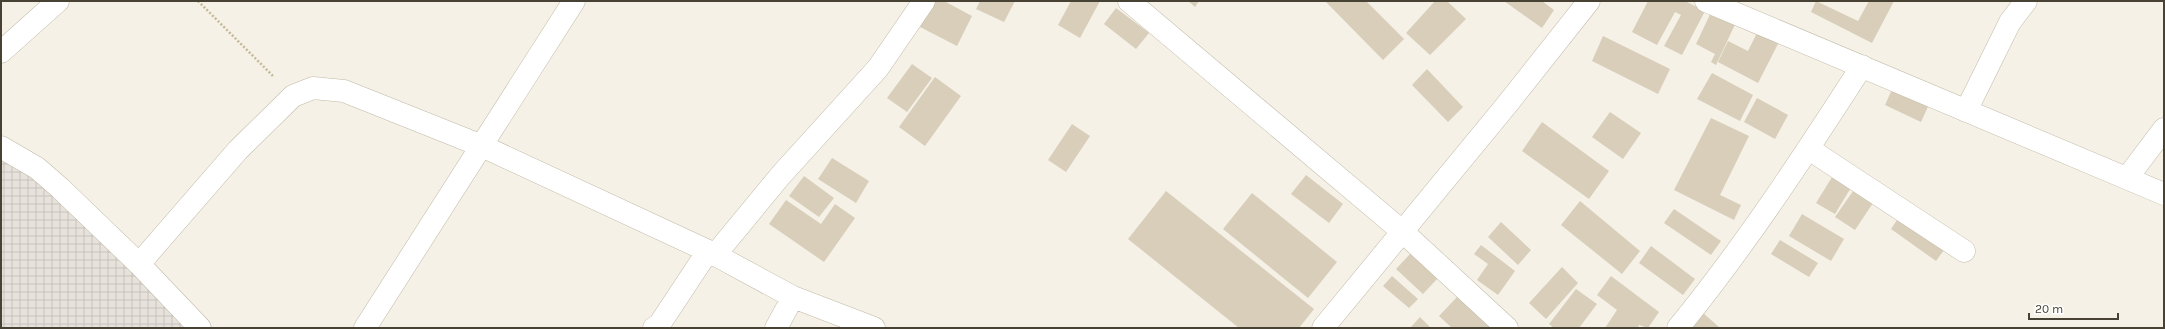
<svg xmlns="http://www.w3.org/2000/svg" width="2165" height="329" viewBox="0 0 2165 329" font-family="Karla,sans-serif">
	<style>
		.industrial { fill: url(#industrial-grid) }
		.building { fill: #d8ceba }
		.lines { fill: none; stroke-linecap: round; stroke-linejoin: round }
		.street-casing { stroke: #c1baa7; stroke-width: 23 }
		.path { stroke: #c5b897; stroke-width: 2.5; stroke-dasharray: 2 2; stroke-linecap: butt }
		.street { stroke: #fff; stroke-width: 22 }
	</style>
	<defs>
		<pattern id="industrial-grid" width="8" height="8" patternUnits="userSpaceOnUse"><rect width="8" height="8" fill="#e7e2db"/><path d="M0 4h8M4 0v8" fill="none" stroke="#c8c3bd"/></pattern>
	</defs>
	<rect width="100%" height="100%" fill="#f5f1e6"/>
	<path class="industrial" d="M 1,148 L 196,328 L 1,328 Z"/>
	<path class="building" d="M 934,1 L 944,1 L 972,16 L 957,46 L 920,27 Z
		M 980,1 L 1015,1 L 1004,22 L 976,9 Z
		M 1071,1 L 1100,1 L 1080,38 L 1058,25 Z
		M 1188,1 L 1199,1 L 1195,7 Z
		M 1325,1 L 1366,1 L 1404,39 L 1383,60 Z
		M 1435,1 L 1447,1 L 1466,19 L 1430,55 L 1406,33 Z
		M 1504,1 L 1542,1 L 1554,10 L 1542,28 Z
		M 1648,1 L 1685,1 L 1705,11 L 1682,55 L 1664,46 L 1681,15 L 1675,12 L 1657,45 L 1632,32 Z
		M 1816,1 L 1858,21 L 1869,1 L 1894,1 L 1872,43 L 1811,12 Z
		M 1714,6 L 1738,18 L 1716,65 L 1711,62 L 1715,54 L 1696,44 Z
		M 1116,8 L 1149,33 L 1136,49 L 1104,24 Z
		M 1757,33 L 1778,44 L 1758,83 L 1718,62 L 1728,41 L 1748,51 Z
		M 1603,36 L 1670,69 L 1658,94 L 1592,61 Z
		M 912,64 L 932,78 L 907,112 L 887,98 Z
		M 1427,69 L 1463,107 L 1448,122 L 1412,85 Z
		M 1712,73 L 1753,95 L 1740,121 L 1697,99 Z
		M 935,77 L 961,96 L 925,146 L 899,127 Z
		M 1895,83 L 1931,100 L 1921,122 L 1885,105 Z
		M 1757,98 L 1788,115 L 1775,139 L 1744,122 Z
		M 1610,112 L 1641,133 L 1623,159 L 1592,137 Z
		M 1711,118 L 1749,136 L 1720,195 L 1741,205 L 1734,220 L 1674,190 Z
		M 1542,122 L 1609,171 L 1589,199 L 1522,151 Z
		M 1072,124 L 1090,136 L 1066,172 L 1048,160 Z
		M 832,158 L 869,181 L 856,203 L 818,179 Z
		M 1837,169 L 1855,181 L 1835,214 L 1816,203 Z
		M 1306,175 L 1343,204 L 1329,223 L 1291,194 Z
		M 804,176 L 834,198 L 819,217 L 789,196 Z
		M 1858,184 L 1877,197 L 1855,230 L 1835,217 Z
		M 1166,191 L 1314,309 L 1299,328 L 1239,328 L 1128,239 Z
		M 1252,193 L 1337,262 L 1308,298 L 1223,229 Z
		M 786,200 L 821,224 L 835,204 L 855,218 L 824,262 L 769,224 Z
		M 1580,201 L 1640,251 L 1622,274 L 1561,225 Z
		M 1674,209 L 1721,241 L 1711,255 L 1664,223 Z
		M 1802,214 L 1844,239 L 1831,261 L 1789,236 Z
		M 1901,214 L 1947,246 L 1936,261 L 1891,229 Z
		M 1501,222 L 1531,250 L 1518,265 L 1488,237 Z
		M 1780,240 L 1818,263 L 1809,277 L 1771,254 Z
		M 1481,245 L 1515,271 L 1498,295 L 1477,280 L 1488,264 L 1474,254 Z
		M 1651,246 L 1695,279 L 1683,295 L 1639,263 Z
		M 1411,253 L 1438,278 L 1423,294 L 1396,269 Z
		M 1562,267 L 1578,283 L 1546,319 L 1529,303 Z
		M 1392,276 L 1418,299 L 1409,308 L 1383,286 Z
		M 1611,276 L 1659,312 L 1648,328 L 1639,325 L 1638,328 L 1605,328 L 1617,310 L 1597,295 Z
		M 1576,289 L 1597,304 L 1579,328 L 1554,328 L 1549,324 Z
		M 1458,296 L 1493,328 L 1452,328 L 1439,316 Z
		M 1701,311 L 1720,328 L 1686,328 Z
		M 1420,317 L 1431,328 L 1410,328 Z"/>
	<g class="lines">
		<g class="street-casing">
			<path id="street" d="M 1129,1 L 1403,232 L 1507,328
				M 1706,1 L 2164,194
				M 1,52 L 58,1
				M 1966,111 L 2010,22 L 2026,1
				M 1,147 L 37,168 L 60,188 L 139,264 L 200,328
				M 1809,149 L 1964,251
				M 2127,178 L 2164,129
				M 715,255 L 781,175 L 878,68 L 924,1
				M 139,264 L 238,150 L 293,96 L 313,88 L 344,91 L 482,146 L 708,251 L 793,297 L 874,328
				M 365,328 L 574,1
				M 654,328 L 659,325 L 708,251
				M 776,328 L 793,297
				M 1323,328 L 1509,102 L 1589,1
				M 1678,328 C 1745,246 1804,156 1862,66"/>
		</g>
		<path class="path" d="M 198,1 L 274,77"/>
		<use href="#street" class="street"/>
	</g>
	<rect width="2165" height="329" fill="none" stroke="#484234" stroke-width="4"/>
	<path d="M2029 313v6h89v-6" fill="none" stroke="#484234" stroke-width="2"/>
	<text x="2035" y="313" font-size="12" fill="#484234" stroke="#ffffff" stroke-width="3" paint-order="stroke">20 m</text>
</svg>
